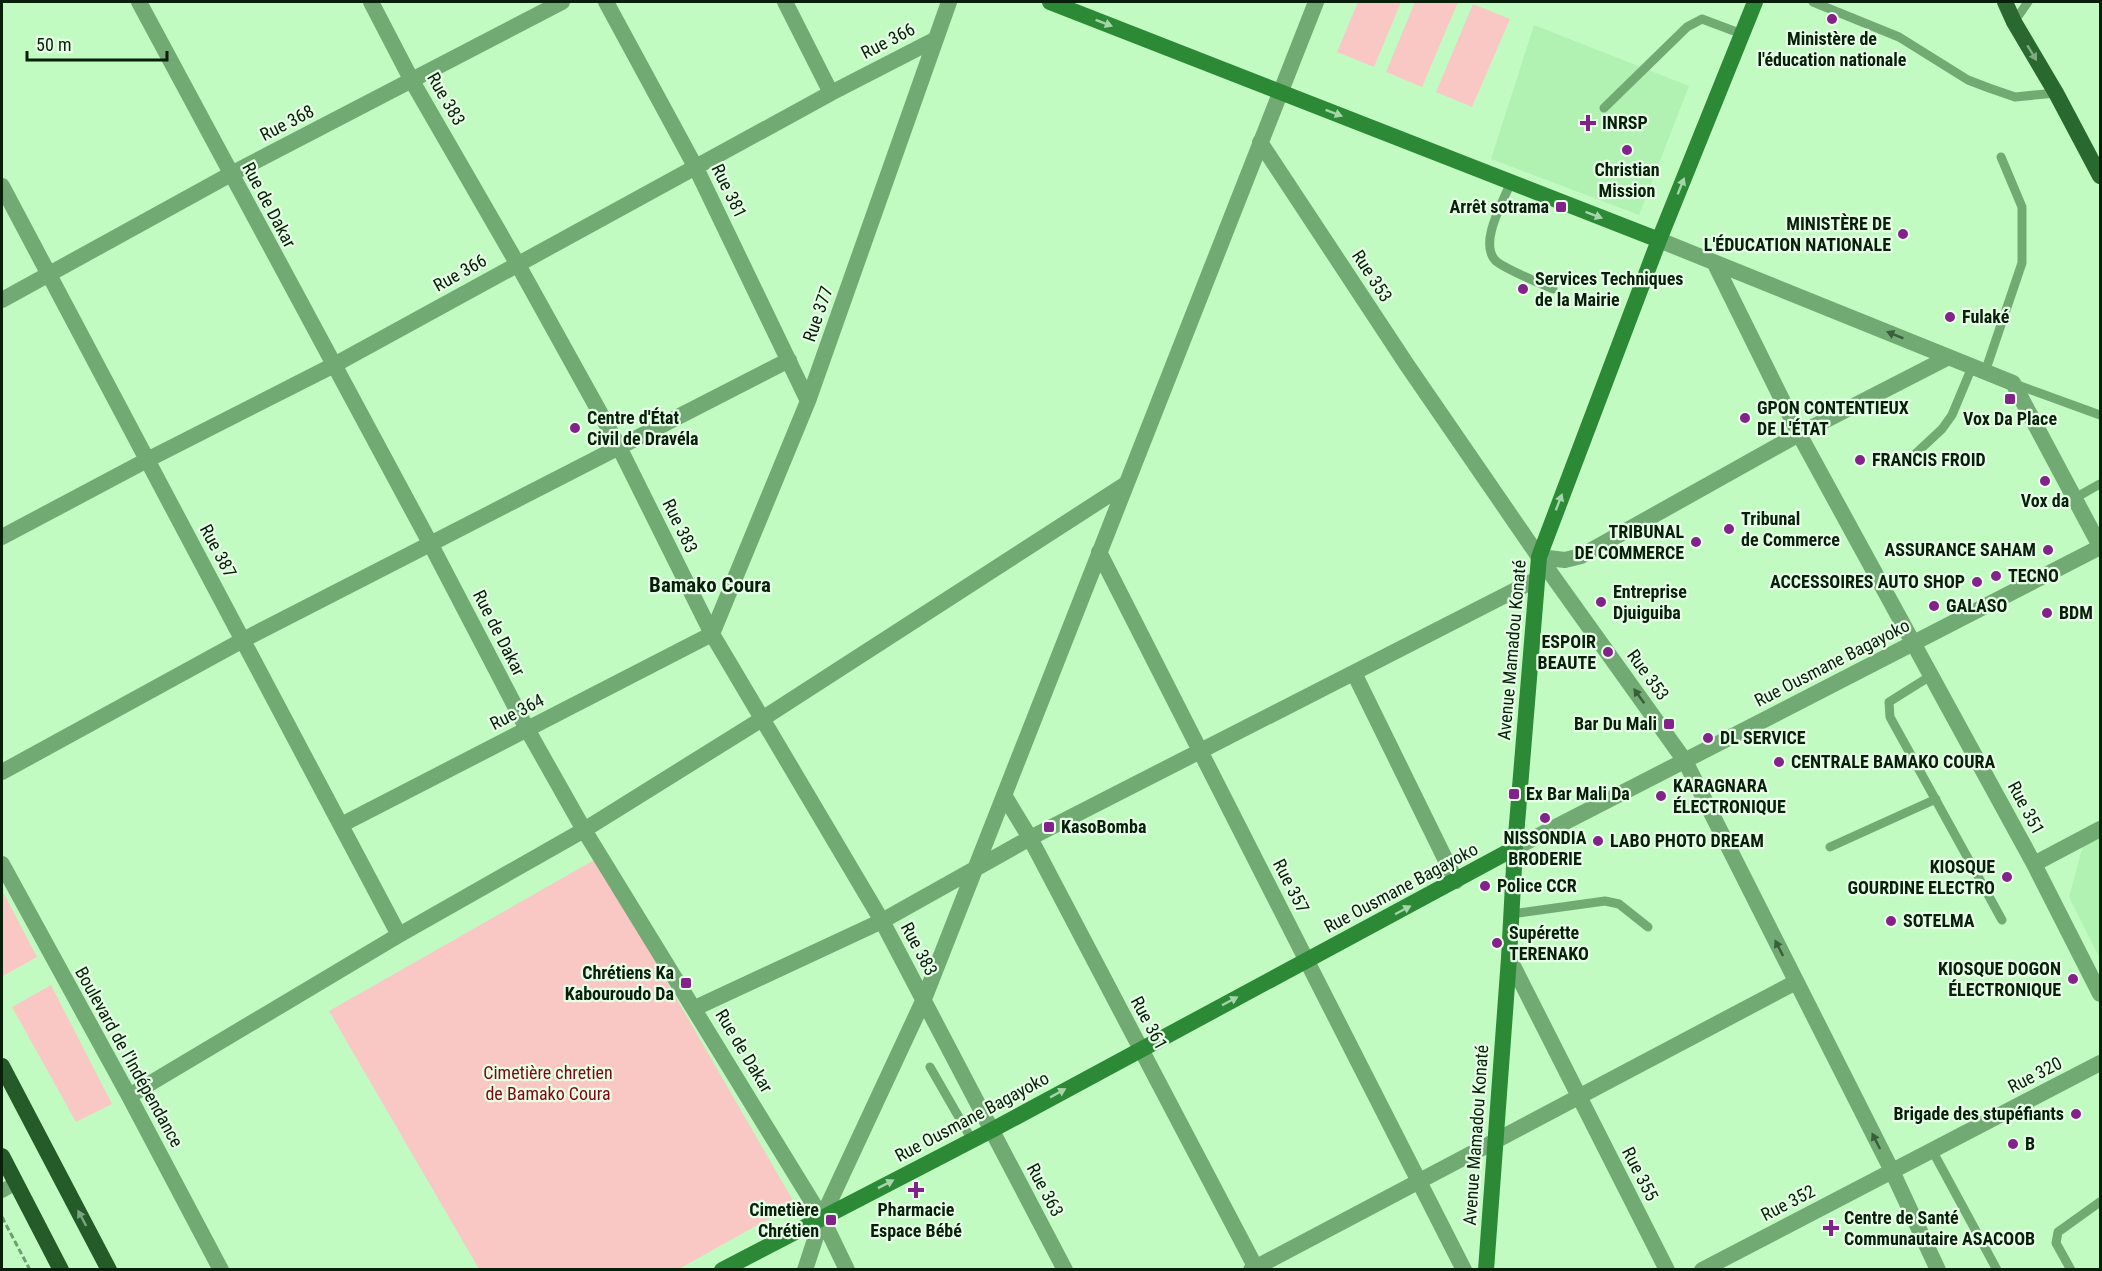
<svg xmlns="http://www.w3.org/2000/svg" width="2102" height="1271" viewBox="0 0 2102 1271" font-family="'Roboto Condensed',sans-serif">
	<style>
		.built { fill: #b1f2b2 }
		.green { fill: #f9c8c4 }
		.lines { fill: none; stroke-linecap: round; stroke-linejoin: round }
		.path { stroke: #719c72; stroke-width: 3; stroke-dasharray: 6 3; stroke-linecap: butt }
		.service { stroke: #72aa74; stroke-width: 9 }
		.pedestrian { stroke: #72aa74; stroke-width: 14 }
		.minor { stroke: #72aa74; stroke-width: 16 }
		.tertiary { stroke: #72aa74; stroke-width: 16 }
		.secondary { stroke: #2c8936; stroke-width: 16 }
		.primary { stroke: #29682e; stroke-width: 16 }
		.trunk { stroke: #245b28; stroke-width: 16 }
		.oneway { fill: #a6d5a9 }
		.oneway2 { fill: #7eac81 }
		.oneway3 { fill: #385e3a }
		.oneway4 { fill: #7ca47e }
		.poi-dot { fill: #84228c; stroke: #e7fee7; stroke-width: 2 }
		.labels { text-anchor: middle; stroke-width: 4.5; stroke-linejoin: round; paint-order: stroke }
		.poi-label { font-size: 18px; font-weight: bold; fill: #081f0a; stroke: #e7fee7; text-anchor: start }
		.street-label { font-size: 18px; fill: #081f0a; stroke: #e7fee7 }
		.park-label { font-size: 18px; fill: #800513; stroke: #e7fee7 }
		.quarter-label { font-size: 21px; font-weight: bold; fill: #081f0a; stroke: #e7fee7 }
	</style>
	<rect width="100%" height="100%" fill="#c1fbc1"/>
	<path class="built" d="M 1534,25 L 1689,86 L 1639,215 L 1491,159 Z
		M 2100,831 L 2100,959 L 2069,897 L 2085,838 Z"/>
	<path class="green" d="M 1358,2 L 1401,2 L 1374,67 L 1337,52 Z
		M 1415,2 L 1458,2 L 1422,87 L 1386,72 Z
		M 1473,4 L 1510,19 L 1472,107 L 1436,92 Z
		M 596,859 L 795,1204 L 679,1269 L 479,1269 L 329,1011 Z
		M 2,890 L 37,957 L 3,976 L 2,974 Z
		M 51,985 L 112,1104 L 76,1122 L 12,1007 Z"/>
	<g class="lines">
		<path class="path" d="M 2,1217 L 30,1270"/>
		<path class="service" d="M 1813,2 L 1899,37 L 1968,80 L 1989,88 L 2015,97 L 2056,93
			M 2014,22 L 2028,2
			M 1604,108 L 1687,27 L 1702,19 L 1742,34
			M 1511,182 C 1503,202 1479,242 1495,260 C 1503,269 1541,283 1553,289
			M 1985,372 L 2022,263 L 2022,207 L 2001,157
			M 2015,384 L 2100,415
			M 1912,457 L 1942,429 L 1952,415 L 1972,367
			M 2075,498 L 2100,484
			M 1932,675 L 1889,702 L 1890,717 L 2002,920
			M 1830,847 L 1936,799
			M 1511,914 L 1605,901 L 1619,904 L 1648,927
			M 930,1067 L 972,1140
			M 1932,1150 L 1997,1270
			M 2071,1270 L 2056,1243 L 2058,1232 L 2100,1202"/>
		<path class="pedestrian" d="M 2,1191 L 16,1183"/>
		<path class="minor" d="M 139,2 L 430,543 L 527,729 L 584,830 L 822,1218 L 847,1270
			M 371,2 L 412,81 L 517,263 L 619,447 L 712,634 L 882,921 L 1065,1270
			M 606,2 L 696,168 L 808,401
			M 785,2 L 831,93
			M 1260,142 L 1407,365 L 1539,557 L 1685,761 L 1892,1171 L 1938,1270
			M 2,186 L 399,935
			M 1659,240 L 2013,383 L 2100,546
			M 1714,262 L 1799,434 L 2034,864 L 2100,994
			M 2,300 L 231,174 L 562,2
			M 2,537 L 147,460 L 334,365 L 831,93 L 936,39
			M 1099,552 L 1464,1270
			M 1539,557 L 1565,560 L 1581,556 L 1799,434 L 1949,357
			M 1354,673 L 1456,881
			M 2,772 L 243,640 L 789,360
			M 1004,795 L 1030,838 L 1257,1270
			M 341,825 L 712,634 L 808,401 L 949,2
			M 2,864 L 129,1096 L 221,1270
			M 2034,864 L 2100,829
			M 1509,958 L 1667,1270
			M 695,1008 L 882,921 L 1030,838 L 1537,579
			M 129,1096 L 399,935 L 584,830 L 762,719 L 1126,484
			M 805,1270 L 822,1218 L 924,999 L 1316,2
			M 1251,1270 L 1796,982
			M 1702,1270 L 2100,1063"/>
		<path class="tertiary" d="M 1515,848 L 2100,547"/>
		<path class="secondary" d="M 1050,2 L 1659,240
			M 722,1270 L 992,1130 L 1515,848
			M 1486,1270 L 1509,958 L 1515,848 L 1539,557 L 1659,240 L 1755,2"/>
		<path class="primary" d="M 2005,2 L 2014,22 L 2056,93 L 2100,176"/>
		<path class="trunk" d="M 2,1066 L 109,1270
			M 2,1156 L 61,1270"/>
	</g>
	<defs><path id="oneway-solid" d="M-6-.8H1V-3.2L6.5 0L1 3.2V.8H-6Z" transform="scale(1.5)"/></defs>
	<g class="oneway">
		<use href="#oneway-solid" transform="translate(1104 23) rotate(21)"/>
		<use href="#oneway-solid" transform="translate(1334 113) rotate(21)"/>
		<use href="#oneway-solid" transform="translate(1681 186) rotate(-68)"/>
		<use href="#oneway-solid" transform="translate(1594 215) rotate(21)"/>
		<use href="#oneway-solid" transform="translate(1559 502) rotate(-69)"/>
		<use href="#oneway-solid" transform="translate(1403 910) rotate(-28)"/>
		<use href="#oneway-solid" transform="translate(1230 1001) rotate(-28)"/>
		<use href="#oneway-solid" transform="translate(1058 1093) rotate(-29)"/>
		<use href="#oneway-solid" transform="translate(886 1184) rotate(-27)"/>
	</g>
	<use class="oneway2" href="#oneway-solid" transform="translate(2032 53) rotate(59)"/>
	<g class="oneway3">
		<use href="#oneway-solid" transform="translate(1895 335) rotate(-158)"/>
		<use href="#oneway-solid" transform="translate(1639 696) rotate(-126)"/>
		<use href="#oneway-solid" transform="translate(1779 948) rotate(-117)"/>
		<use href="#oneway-solid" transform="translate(1876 1141) rotate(-117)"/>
	</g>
	<use class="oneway4" href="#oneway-solid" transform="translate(82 1218) rotate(-118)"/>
	<g class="poi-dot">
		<circle cx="1832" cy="19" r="6"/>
		<path d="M1585 114h6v6h6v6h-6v6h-6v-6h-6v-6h6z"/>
		<circle cx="1627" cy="150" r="6"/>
		<rect x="1555" y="201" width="12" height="12" rx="3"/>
		<circle cx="1903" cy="234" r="6"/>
		<circle cx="1523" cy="289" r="6"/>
		<circle cx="1950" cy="317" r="6"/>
		<rect x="2004" y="393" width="12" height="12" rx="3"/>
		<circle cx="1745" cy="418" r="6"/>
		<circle cx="575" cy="428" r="6"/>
		<circle cx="1860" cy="460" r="6"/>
		<circle cx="2045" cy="481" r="6"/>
		<circle cx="1729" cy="529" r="6"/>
		<circle cx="1696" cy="542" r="6"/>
		<circle cx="2048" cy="550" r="6"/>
		<circle cx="1996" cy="576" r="6"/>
		<circle cx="1977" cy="582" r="6"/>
		<circle cx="1601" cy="602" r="6"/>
		<circle cx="1934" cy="606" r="6"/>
		<circle cx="2047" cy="613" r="6"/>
		<circle cx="1608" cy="652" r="6"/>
		<rect x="1663" y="718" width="12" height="12" rx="3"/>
		<circle cx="1708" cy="738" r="6"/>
		<circle cx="1779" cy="762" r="6"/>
		<rect x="1508" y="788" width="12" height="12" rx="3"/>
		<circle cx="1661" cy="796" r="6"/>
		<circle cx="1545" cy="818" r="6"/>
		<rect x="1043" y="821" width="12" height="12" rx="3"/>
		<circle cx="1598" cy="841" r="6"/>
		<circle cx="2007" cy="877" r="6"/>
		<circle cx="1485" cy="886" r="6"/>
		<circle cx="1891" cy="921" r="6"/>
		<circle cx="1497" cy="943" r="6"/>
		<circle cx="2073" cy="979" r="6"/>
		<rect x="680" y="977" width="12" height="12" rx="3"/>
		<circle cx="2076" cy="1114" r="6"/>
		<circle cx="2013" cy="1144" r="6"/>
		<path d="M913 1181h6v6h6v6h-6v6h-6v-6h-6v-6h6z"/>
		<rect x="825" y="1214" width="12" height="12" rx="3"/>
		<path d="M1828 1219h6v6h6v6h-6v6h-6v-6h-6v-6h6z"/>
	</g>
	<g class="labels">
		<g class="poi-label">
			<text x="1832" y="45" text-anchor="middle">Ministère de<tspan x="1832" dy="21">l'éducation nationale</tspan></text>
			<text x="1602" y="129">INRSP</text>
			<text x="1627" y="176" text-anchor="middle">Christian<tspan x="1627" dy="21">Mission</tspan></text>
			<text x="1549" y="213" text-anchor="end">Arrêt sotrama</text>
			<text x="1891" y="230" text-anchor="end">MINISTÈRE DE<tspan x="1891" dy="21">L'ÉDUCATION NATIONALE</tspan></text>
			<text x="1535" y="285">Services Techniques<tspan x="1535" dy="21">de la Mairie</tspan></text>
			<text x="1962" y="323">Fulaké</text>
			<text x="1757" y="414">GPON CONTENTIEUX<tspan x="1757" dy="21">DE L'ÉTAT</tspan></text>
			<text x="587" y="424">Centre d'État<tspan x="587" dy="21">Civil de Dravéla</tspan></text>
			<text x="2010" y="425" text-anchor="middle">Vox Da Place</text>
			<text x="1872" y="466">FRANCIS FROID</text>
			<text x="2045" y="507" text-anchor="middle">Vox da</text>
			<text x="1741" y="525">Tribunal<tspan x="1741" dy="21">de Commerce</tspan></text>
			<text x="1684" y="538" text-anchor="end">TRIBUNAL<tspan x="1684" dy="21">DE COMMERCE</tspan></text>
			<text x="2036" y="556" text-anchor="end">ASSURANCE SAHAM</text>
			<text x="2008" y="582">TECNO</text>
			<text x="1965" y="588" text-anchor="end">ACCESSOIRES AUTO SHOP</text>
			<text x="1613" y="598">Entreprise<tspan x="1613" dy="21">Djuiguiba</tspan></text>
			<text x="1946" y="612">GALASO</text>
			<text x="2059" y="619">BDM</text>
			<text x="1596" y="648" text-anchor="end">ESPOIR<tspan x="1596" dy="21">BEAUTE</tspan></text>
			<text x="1657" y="730" text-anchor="end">Bar Du Mali</text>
			<text x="1720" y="744">DL SERVICE</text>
			<text x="1791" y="768">CENTRALE BAMAKO COURA</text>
			<text x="1673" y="792">KARAGNARA<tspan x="1673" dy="21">ÉLECTRONIQUE</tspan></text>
			<text x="1526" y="800">Ex Bar Mali Da</text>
			<text x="1061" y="833">KasoBomba</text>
			<text x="1545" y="844" text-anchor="middle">NISSONDIA<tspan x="1545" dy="21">BRODERIE</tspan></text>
			<text x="1610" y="847">LABO PHOTO DREAM</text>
			<text x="1995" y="873" text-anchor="end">KIOSQUE<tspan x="1995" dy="21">GOURDINE ELECTRO</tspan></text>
			<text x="1497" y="892">Police CCR</text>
			<text x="1903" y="927">SOTELMA</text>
			<text x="1509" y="939">Supérette<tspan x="1509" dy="21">TERENAKO</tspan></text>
			<text x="2061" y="975" text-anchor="end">KIOSQUE DOGON<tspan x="2061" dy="21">ÉLECTRONIQUE</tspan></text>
			<text x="674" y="979" text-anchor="end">Chrétiens Ka<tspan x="674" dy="21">Kabouroudo Da</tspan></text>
			<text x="2064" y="1120" text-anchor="end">Brigade des stupéfiants</text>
			<text x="2025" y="1150">B</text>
			<text x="819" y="1216" text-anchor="end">Cimetière<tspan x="819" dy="21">Chrétien</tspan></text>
			<text x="916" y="1216" text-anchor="middle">Pharmacie<tspan x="916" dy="21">Espace Bébé</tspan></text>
			<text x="1844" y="1224">Centre de Santé<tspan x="1844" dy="21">Communautaire ASACOOB</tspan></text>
		</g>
		<g class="street-label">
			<text transform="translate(888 41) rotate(-27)" y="6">Rue 366</text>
			<text transform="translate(446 99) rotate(60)" y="6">Rue 383</text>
			<text transform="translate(287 123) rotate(-27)" y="6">Rue 368</text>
			<text transform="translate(729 191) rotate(64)" y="6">Rue 381</text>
			<text transform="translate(269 205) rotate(62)" y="6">Rue de Dakar</text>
			<text transform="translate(460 273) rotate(-29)" y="6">Rue 366</text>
			<text transform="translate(1372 276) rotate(57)" y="6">Rue 353</text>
			<text transform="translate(818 314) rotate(-71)" y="6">Rue 377</text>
			<text transform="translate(680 526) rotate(64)" y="6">Rue 383</text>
			<text transform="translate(218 551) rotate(62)" y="6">Rue 387</text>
			<text transform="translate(499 633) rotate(63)" y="6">Rue de Dakar</text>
			<text transform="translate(1512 650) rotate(-85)" y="6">Avenue Mamadou Konaté</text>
			<text transform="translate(1832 663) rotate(-27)" y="6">Rue Ousmane Bagayoko</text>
			<text transform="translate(1648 675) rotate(54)" y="6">Rue 353</text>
			<text transform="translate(517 712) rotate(-27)" y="6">Rue 364</text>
			<text transform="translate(2026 808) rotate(62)" y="6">Rue 351</text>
			<text transform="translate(1291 886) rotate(63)" y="6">Rue 357</text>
			<text transform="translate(1401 888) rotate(-28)" y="6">Rue Ousmane Bagayoko</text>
			<text transform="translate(919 949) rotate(62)" y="6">Rue 383</text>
			<text transform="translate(1149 1023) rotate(62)" y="6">Rue 361</text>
			<text transform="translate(744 1051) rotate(59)" y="6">Rue de Dakar</text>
			<text transform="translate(129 1057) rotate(61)" y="6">Boulevard de l'Indépendance</text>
			<text transform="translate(2035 1075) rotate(-27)" y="6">Rue 320</text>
			<text transform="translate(972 1117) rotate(-28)" y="6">Rue Ousmane Bagayoko</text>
			<text transform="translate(1476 1135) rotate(-86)" y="6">Avenue Mamadou Konaté</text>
			<text transform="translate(1640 1174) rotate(63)" y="6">Rue 355</text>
			<text transform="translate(1045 1190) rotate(62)" y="6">Rue 363</text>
			<text transform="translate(1788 1203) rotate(-27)" y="6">Rue 352</text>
		</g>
		<g class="park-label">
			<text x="548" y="1079">Cimetière chretien<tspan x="548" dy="21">de Bamako Coura</tspan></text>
		</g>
		<g class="quarter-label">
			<text x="710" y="592">Bamako Coura</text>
		</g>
	</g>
	<rect width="2102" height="1271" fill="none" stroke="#081f0a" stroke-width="6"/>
	<path d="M27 51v9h140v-9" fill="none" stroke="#081f0a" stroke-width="3"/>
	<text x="36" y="51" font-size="18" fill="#081f0a" stroke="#e7fee7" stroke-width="4.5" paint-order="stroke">50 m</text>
</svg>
